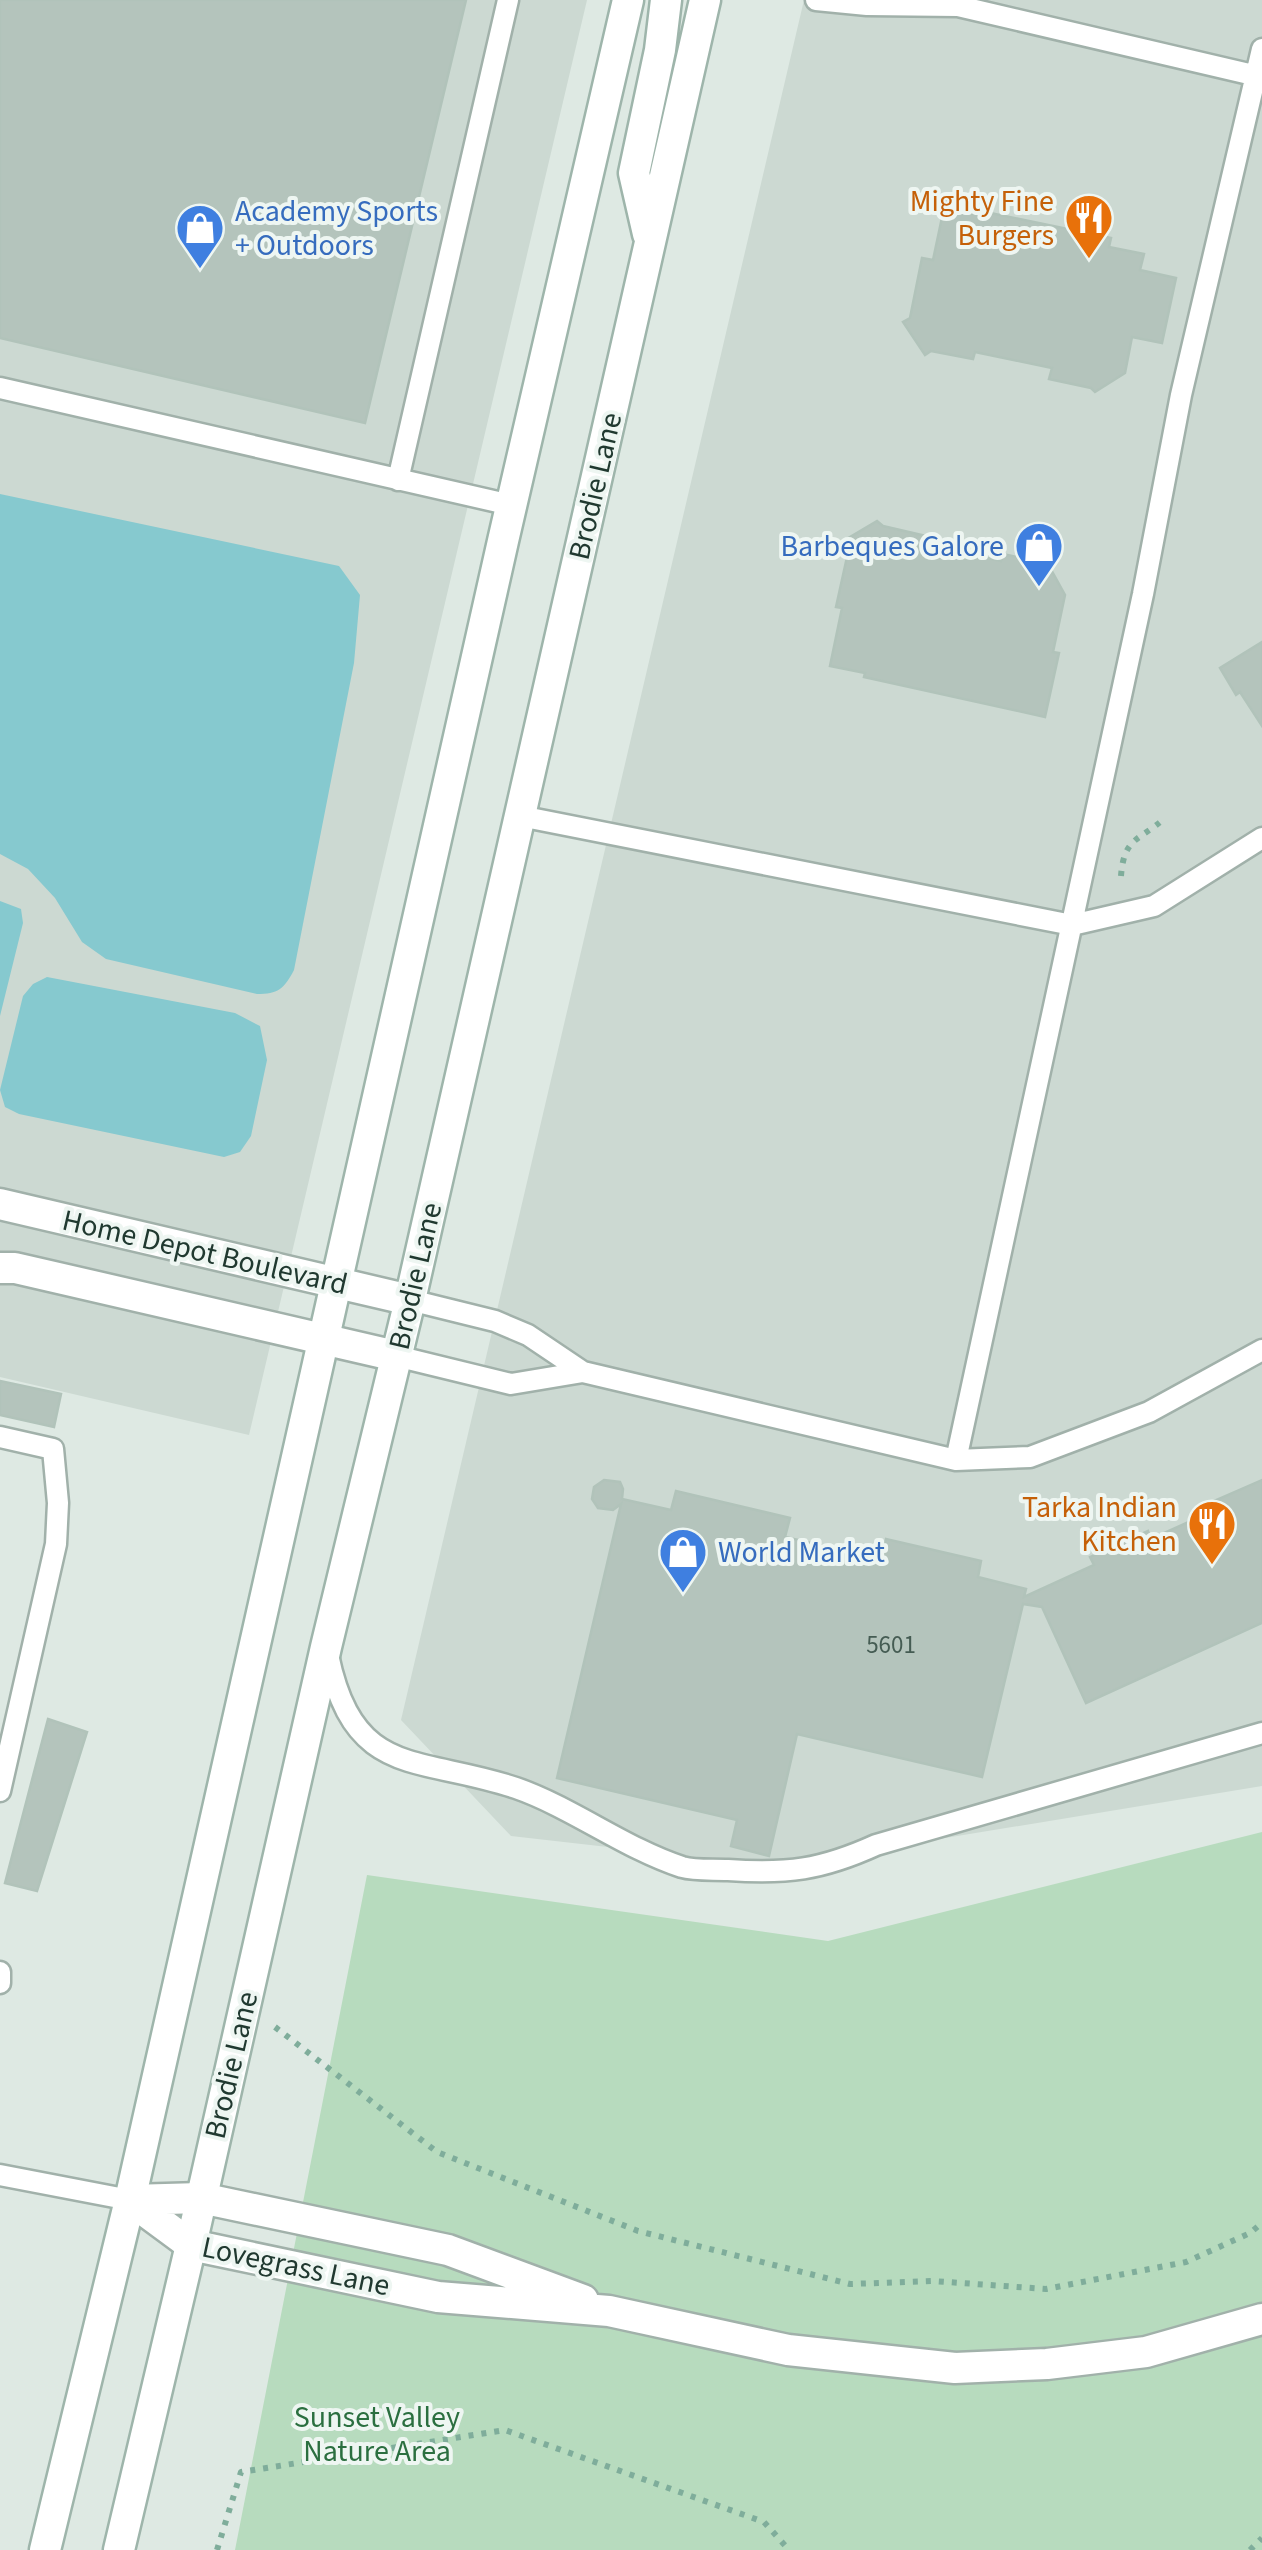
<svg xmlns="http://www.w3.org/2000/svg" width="1262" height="2550" viewBox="0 0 1262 2550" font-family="'Source Sans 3',sans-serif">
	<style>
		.built { fill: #ccd9d2 }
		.green { fill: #b7dbbe }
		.water { fill: #86c9cf }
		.building { fill: #b4c4bc; stroke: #b1c3ba; stroke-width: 2.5 }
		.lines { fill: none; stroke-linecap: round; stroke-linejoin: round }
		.service-casing { stroke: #a1b1aa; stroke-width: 25 }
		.minor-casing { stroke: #a1b1aa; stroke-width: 35 }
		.secondary-casing { stroke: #9eb5ab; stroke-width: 35 }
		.path { stroke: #7fad9b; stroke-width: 6; stroke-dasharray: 5 8; stroke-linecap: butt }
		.service { stroke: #fff; stroke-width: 20 }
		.minor { stroke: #fff; stroke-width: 30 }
		.secondary { stroke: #fff; stroke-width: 30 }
		.labels { text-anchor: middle; stroke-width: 8; stroke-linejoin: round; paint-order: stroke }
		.number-label { font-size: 25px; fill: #455c53 }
		.food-label { font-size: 30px; fill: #c56008; stroke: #eef6f2; text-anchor: end }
		.shop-label { font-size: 30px; fill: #366cbe; stroke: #eef6f2; text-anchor: start }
		.street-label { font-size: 30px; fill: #203930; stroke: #eef6f2 }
		.park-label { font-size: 30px; fill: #2b6f40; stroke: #eef6f2 }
	</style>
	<rect width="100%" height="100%" fill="#dee9e3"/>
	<path class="built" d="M 0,0 L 587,0 L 249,1435 L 0,1377 Z
		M 804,0 L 1262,0 L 1262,1786 L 775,1866 L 511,1836 L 401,1720 Z"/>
	<path class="green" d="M 1262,1832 L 1262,2550 L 235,2550 L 367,1875 L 828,1941 Z"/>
	<path class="water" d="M 0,494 L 339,566 L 360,595 L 354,663 L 294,970 C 284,989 278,994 257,994 L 106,959 L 82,942 L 55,898 L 28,869 L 0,854 Z
		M 0,901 L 21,909 L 23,923 L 0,1016 Z
		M 47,977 L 235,1013 L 260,1026 L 267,1060 L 251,1136 L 240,1152 L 224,1157 L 19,1114 L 5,1107 L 0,1090 L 23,996 L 33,984 Z"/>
	<path class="building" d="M 0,0 L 466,0 L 365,423 L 0,338 Z
		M 944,208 L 975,214 L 976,210 L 1111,238 L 1109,247 L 1144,254 L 1140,270 L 1176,278 L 1162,343 L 1132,337 L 1125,373 L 1095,392 L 1091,388 L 1049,379 L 1052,368 L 975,352 L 973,359 L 931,351 L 925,355 L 903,322 L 910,318 L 922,258 L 933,260 Z
		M 877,521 L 883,526 L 926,536 L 925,544 L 1001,561 L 1003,554 L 1048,564 L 1065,595 L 1053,652 L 1059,653 L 1045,717 L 864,677 L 865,673 L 830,666 L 842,608 L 836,607 L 849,548 L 845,540 Z
		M 1262,642 L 1262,726 L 1240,692 L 1236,695 L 1220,668 Z
		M 0,1381 L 61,1394 L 54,1427 L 0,1415 Z
		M 604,1480 L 620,1482 L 623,1489 L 622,1499 L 671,1510 L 676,1491 L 790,1518 L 785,1537 L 882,1559 L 886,1539 L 981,1561 L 978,1577 L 1026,1589 L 1024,1597 L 1094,1565 L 1090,1557 L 1148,1531 L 1151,1539 L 1215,1510 L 1212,1502 L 1262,1480 L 1262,1623 L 1086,1703 L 1042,1607 L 1023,1604 L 982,1777 L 797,1734 L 769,1856 L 731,1846 L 737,1820 L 557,1778 L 621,1504 L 613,1510 L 598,1508 L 592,1499 L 594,1487 Z
		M 48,1719 L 87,1732 L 37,1891 L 5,1883 Z"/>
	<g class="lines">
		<g class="service-casing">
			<path id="service" d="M 816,0 L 867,5 L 958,6 L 1262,77
				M 0,388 L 511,505
				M 398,480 L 508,0
				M 520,816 L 1072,925 L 1154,906 L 1262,838
				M 410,1300 L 495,1321 L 528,1335 L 583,1372 L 956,1460 L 1030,1457 L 1149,1412 L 1262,1350
				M 396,1356 L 511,1384 L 583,1372
				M 0,1437 L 53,1449 L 58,1503 L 56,1544 L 0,1791
				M 956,1460 L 1143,594 L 1181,395 L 1262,49
				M 328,1655 C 354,1780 418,1755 516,1788 C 573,1808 624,1848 682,1867 C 696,1871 713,1869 728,1870 C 787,1874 821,1870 876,1845 L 1262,1733
				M 0,1972 L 0,1983
				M 0,2175 L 130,2200"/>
		</g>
		<g class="minor-casing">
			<path id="minor" d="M 0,1204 L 410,1300
				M 0,1268 L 15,1268 L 396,1356
				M 130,2200 L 191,2245 L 215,2250 L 438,2297 L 609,2311 L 788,2350 L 955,2368 L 1047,2364 L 1146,2352 L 1262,2319
				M 130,2200 L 201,2198 L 448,2250 L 583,2300"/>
		</g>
		<g class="secondary-casing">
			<path id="secondary" d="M 648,234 L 634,173 L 660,50 L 666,0
				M 45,2550 L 130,2200 L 503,541 L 628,0
				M 119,2550 L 191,2245 L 326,1647 L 410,1300 L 705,0"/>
		</g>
		<path class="path" d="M 1121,876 C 1124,837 1139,841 1165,818
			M 275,2027 L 437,2152 L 638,2231 L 850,2284 L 933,2281 L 1046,2289 L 1186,2262 L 1250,2233 L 1262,2223
			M 217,2550 L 241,2472 L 505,2430 L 764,2522 L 789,2550
			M 1250,2550 L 1262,2538"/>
		<use href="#service" class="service"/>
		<use href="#minor" class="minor"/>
		<use href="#secondary" class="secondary"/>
	</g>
	<defs>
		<g id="restaurant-pin" transform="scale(2.5)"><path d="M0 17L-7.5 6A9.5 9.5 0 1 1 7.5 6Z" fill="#e8710a" stroke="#eef6f2"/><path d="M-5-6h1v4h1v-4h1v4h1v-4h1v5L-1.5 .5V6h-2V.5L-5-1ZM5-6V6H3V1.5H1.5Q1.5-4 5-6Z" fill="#fff"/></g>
		<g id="shop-pin" transform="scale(2.5)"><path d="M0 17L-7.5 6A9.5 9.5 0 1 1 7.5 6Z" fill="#3f7fe0" stroke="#eef6f2"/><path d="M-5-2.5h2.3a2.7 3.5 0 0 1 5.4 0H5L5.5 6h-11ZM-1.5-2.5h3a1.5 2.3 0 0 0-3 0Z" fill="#fff"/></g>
	</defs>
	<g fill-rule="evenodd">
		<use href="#restaurant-pin" x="1089" y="218"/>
		<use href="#shop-pin" x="200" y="228"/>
		<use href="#shop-pin" x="1039" y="546"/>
		<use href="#restaurant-pin" x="1212" y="1524"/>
		<use href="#shop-pin" x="683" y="1552"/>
	</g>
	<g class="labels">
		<g class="number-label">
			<text x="891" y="1653">5601</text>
		</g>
		<g class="food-label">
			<text x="1054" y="211">Mighty Fine<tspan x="1054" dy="34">Burgers</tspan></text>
			<text x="1177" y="1517">Tarka Indian<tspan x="1177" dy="34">Kitchen</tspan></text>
		</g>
		<g class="shop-label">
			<text x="235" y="221">Academy Sports<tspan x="235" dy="34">+ Outdoors</tspan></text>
			<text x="1004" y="556" text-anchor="end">Barbeques Galore</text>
			<text x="718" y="1562">World Market</text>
		</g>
		<g class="street-label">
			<text transform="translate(595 486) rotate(-77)" y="10">Brodie Lane</text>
			<text transform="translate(205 1252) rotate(13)" y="10">Home Depot Boulevard</text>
			<text transform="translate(415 1276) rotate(-77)" y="10">Brodie Lane</text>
			<text transform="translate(231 2065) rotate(-77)" y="10">Brodie Lane</text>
			<text transform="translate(296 2266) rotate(12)" y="10">Lovegrass Lane</text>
		</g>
		<g class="park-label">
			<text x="377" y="2427">Sunset Valley<tspan x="377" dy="34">Nature Area</tspan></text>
		</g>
	</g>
</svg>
